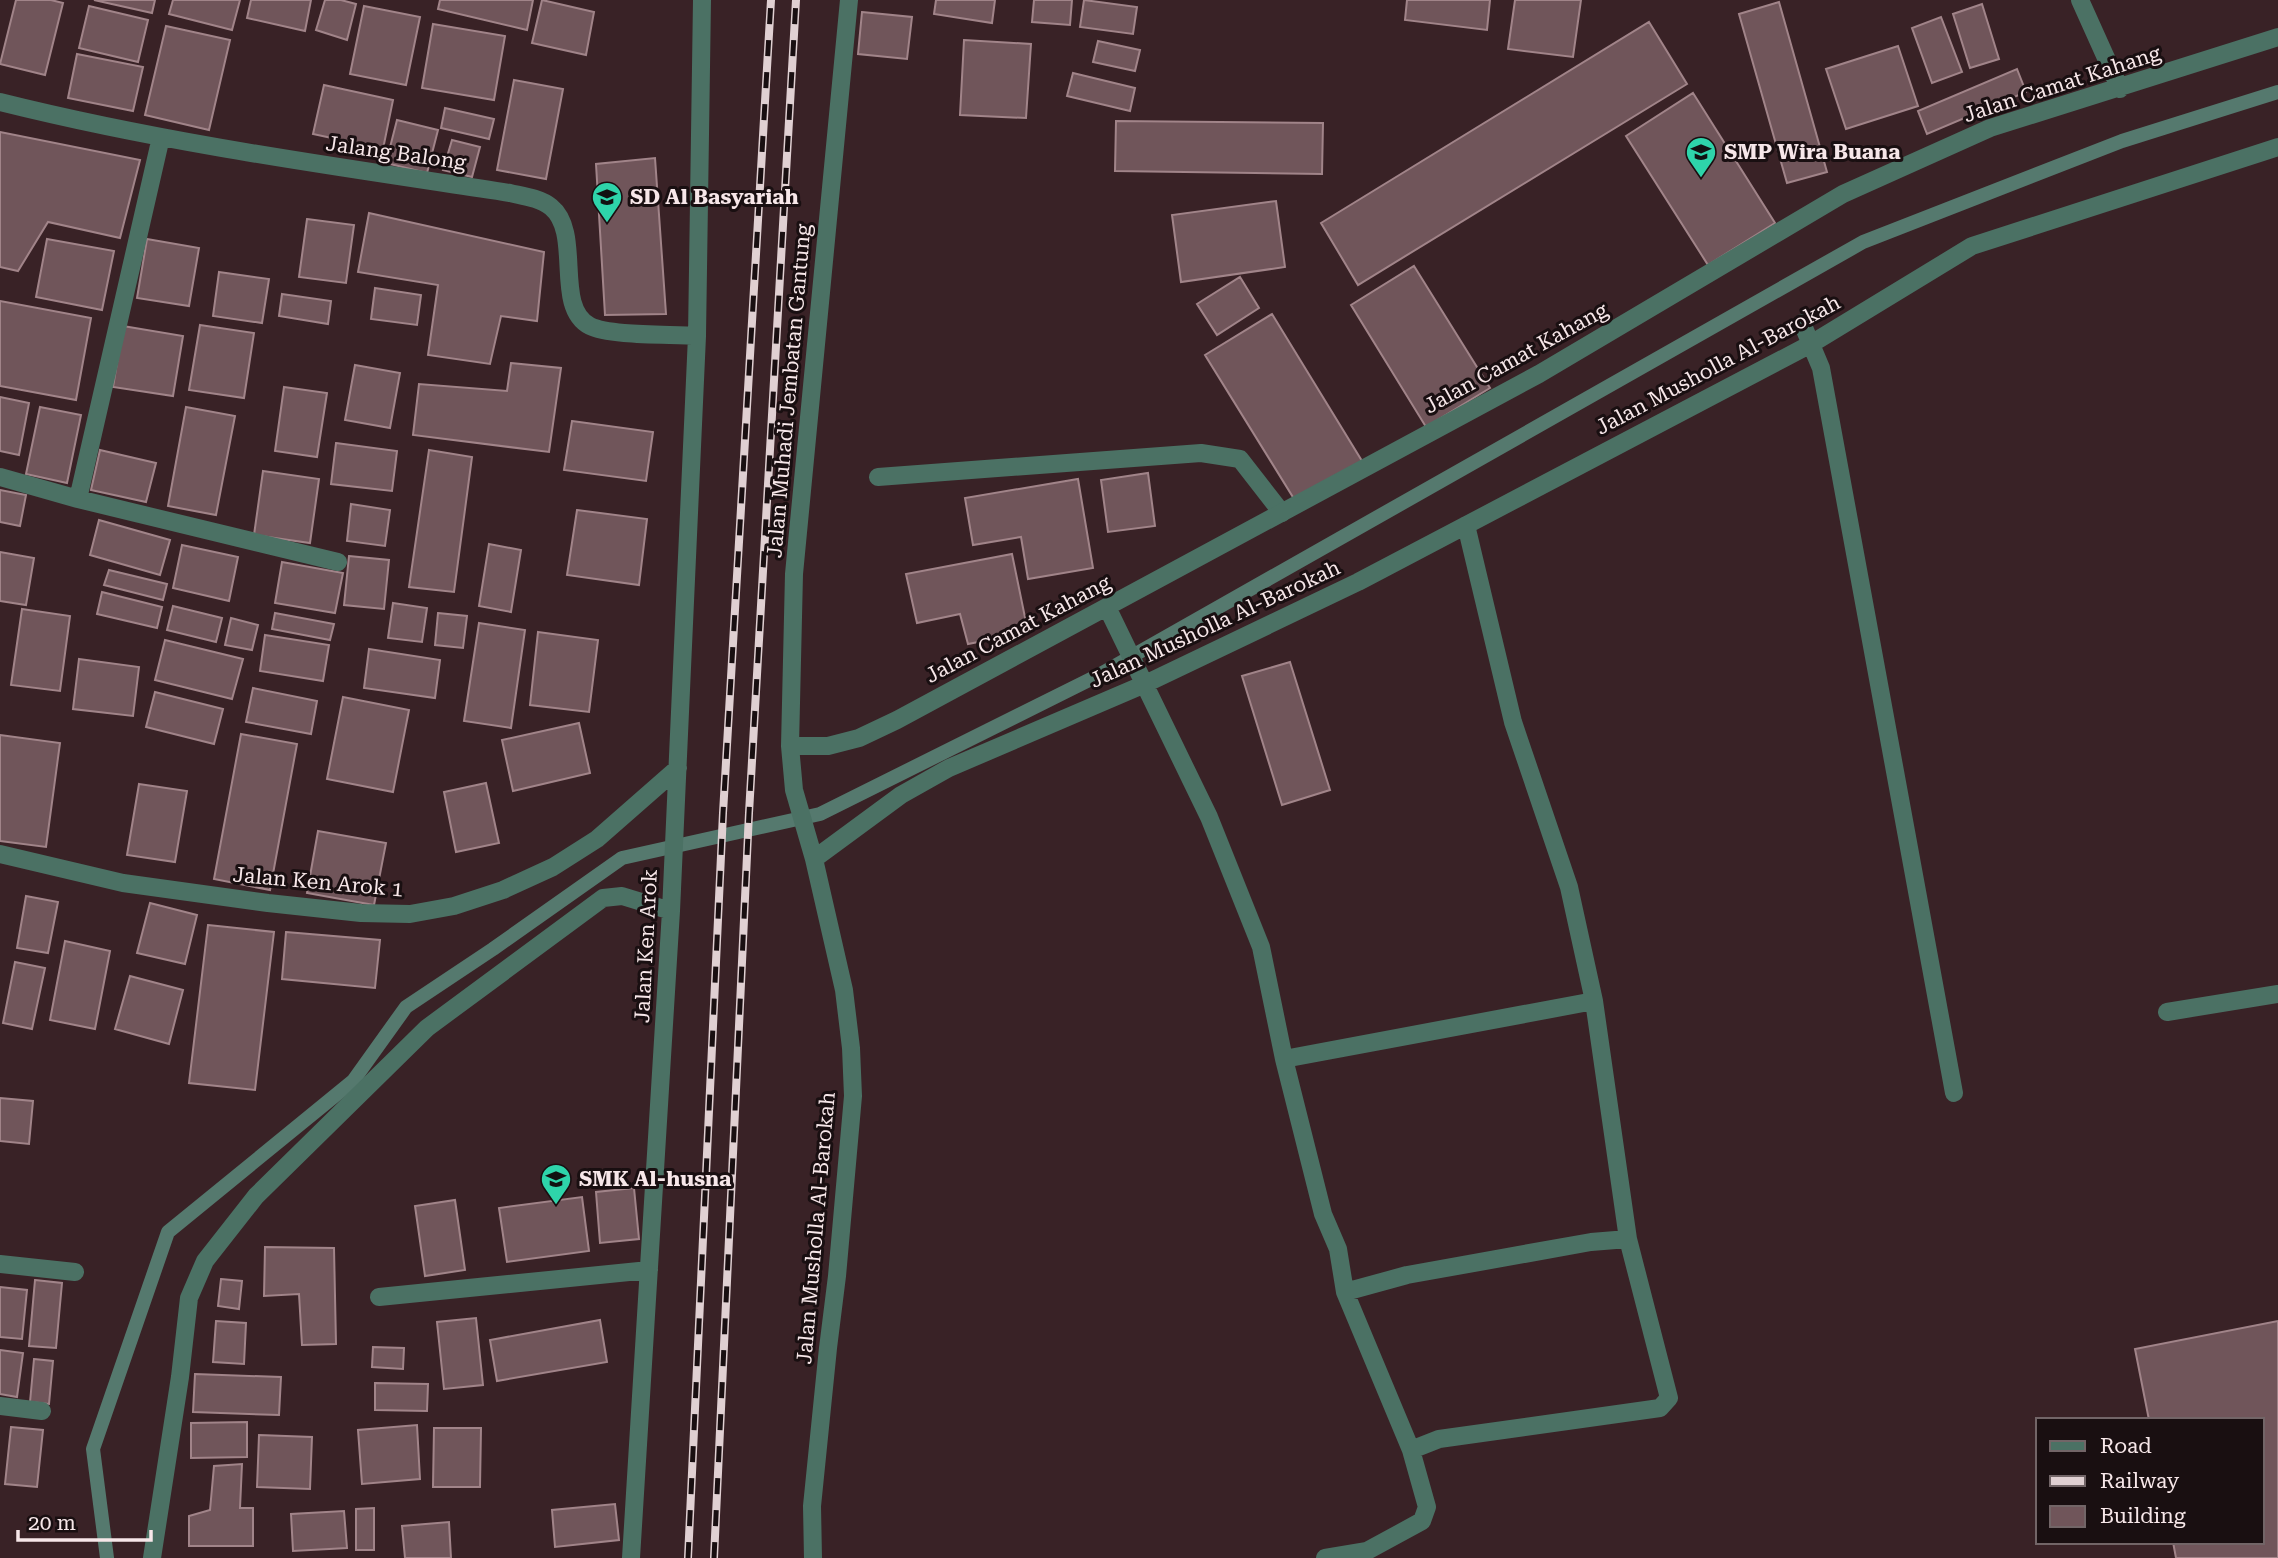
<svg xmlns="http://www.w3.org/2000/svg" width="2278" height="1558" viewBox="0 0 2278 1558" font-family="'Roboto Serif',serif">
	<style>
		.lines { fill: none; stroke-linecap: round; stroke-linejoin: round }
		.stream { stroke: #55796e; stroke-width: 14 }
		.building { fill: #70555a; stroke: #a18489; stroke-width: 2 }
		.service { stroke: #4b7164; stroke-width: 18 }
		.minor { stroke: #4b7164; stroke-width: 18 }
		.rail-casing { stroke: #e0d0d2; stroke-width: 8 }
		.rail { stroke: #190f11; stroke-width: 5; stroke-dasharray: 16; stroke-linecap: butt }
		.labels { text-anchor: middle; stroke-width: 6; stroke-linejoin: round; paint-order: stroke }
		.street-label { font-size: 21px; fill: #f7e7e9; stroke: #190f11 }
		.poi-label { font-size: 21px; font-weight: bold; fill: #f7e7e9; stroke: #190f11; text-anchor: start }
	</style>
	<rect width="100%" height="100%" fill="#392226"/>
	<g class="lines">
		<path class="stream" d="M 107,1558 L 93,1449 L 168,1232 L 353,1081 L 406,1007 L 493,949 L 622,858 L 820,814 L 1097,676 L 1863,242 L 2122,141 L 2278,92"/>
	</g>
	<path class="building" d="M 16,0 L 51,0 L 63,3 L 45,75 L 0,64 Z
		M 94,0 L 155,0 L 152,13 Z
		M 173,0 L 240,0 L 232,30 L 169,14 Z
		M 251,0 L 311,0 L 305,31 L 247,18 Z
		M 325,0 L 341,0 L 356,4 L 347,40 L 316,30 Z
		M 440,0 L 533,0 L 527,30 L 438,9 Z
		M 542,0 L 594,12 L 586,55 L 532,43 Z
		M 936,0 L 995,0 L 992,23 L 934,14 Z
		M 1034,0 L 1072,0 L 1070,25 L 1032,22 Z
		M 1084,0 L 1137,7 L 1133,34 L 1080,27 Z
		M 1407,0 L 1490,0 L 1487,30 L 1405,20 Z
		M 1515,0 L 1581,0 L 1573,57 L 1508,49 Z
		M 1779,2 L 1827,172 L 1787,183 L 1739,14 Z
		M 1982,4 L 1999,59 L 1970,68 L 1953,14 Z
		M 89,6 L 148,20 L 138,62 L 79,48 Z
		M 364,6 L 420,17 L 406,85 L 350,74 Z
		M 862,12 L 912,17 L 907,59 L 858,54 Z
		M 1941,17 L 1962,72 L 1932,83 L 1912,28 Z
		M 1649,22 L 1687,84 L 1358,285 L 1321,223 Z
		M 433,24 L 505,36 L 494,100 L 422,88 Z
		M 166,26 L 230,40 L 209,130 L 145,115 Z
		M 964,40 L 1031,44 L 1026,118 L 960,115 Z
		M 1098,41 L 1140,50 L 1135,71 L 1093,62 Z
		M 1898,46 L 1918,106 L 1846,129 L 1826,69 Z
		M 77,54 L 143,67 L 133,111 L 68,98 Z
		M 2017,69 L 2026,92 L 1927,134 L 1918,111 Z
		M 1073,73 L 1135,88 L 1130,111 L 1067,96 Z
		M 514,80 L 563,89 L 546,179 L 497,170 Z
		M 324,85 L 393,100 L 383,149 L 313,134 Z
		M 1693,93 L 1775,223 L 1708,265 L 1626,136 Z
		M 445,108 L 494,119 L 489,139 L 441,128 Z
		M 397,120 L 438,130 L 427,173 L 386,163 Z
		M 1116,121 L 1323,123 L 1322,174 L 1115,171 Z
		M 0,132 L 140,160 L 120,238 L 48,222 L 18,271 L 0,267 Z
		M 452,140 L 480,147 L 472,177 L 443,170 Z
		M 655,158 L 666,314 L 605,315 L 596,164 Z
		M 1276,201 L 1285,267 L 1181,282 L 1172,215 Z
		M 369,213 L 544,252 L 537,321 L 501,316 L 490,364 L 428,355 L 438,285 L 358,272 Z
		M 307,219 L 354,225 L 346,283 L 299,277 Z
		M 47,239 L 114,251 L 102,310 L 36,297 Z
		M 147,239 L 199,248 L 189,306 L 137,298 Z
		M 1414,266 L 1490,388 L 1426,427 L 1351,305 Z
		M 219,272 L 269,279 L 262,323 L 213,316 Z
		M 1240,277 L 1259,308 L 1217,335 L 1197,304 Z
		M 375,288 L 421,295 L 417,325 L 371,319 Z
		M 282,294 L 331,301 L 328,324 L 279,316 Z
		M 0,301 L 91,318 L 76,400 L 0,386 Z
		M 1272,314 L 1362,461 L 1296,502 L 1205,355 Z
		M 200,325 L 254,333 L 244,398 L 189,390 Z
		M 123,326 L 183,336 L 173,396 L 113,387 Z
		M 511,363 L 561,368 L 549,452 L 413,435 L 419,384 L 507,391 Z
		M 355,365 L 400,373 L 390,428 L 345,420 Z
		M 284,387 L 327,393 L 317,457 L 275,451 Z
		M 0,397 L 29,403 L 19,455 L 0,451 Z
		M 40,407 L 81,415 L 67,483 L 26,474 Z
		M 186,407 L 235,416 L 216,515 L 168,506 Z
		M 572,421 L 653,432 L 646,481 L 564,470 Z
		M 336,443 L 397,451 L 392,491 L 331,484 Z
		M 100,450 L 156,463 L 146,502 L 91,490 Z
		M 429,450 L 472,457 L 454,592 L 409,587 Z
		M 263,471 L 319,479 L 310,543 L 254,535 Z
		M 1148,473 L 1155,526 L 1108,532 L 1101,480 Z
		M 1078,479 L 1093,568 L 1028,579 L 1021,537 L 973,545 L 965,498 Z
		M 0,490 L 26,495 L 20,526 L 0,522 Z
		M 351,504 L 390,510 L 385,546 L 347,541 Z
		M 577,510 L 647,519 L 639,585 L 567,575 Z
		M 99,520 L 170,540 L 160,575 L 90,555 Z
		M 489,544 L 521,550 L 511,612 L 479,606 Z
		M 182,545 L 238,557 L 229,601 L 173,588 Z
		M 0,552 L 34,558 L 26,605 L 0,601 Z
		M 1012,554 L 1028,632 L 968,644 L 960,614 L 917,623 L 906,574 Z
		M 349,556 L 389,560 L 384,609 L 344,605 Z
		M 282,562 L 343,573 L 335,613 L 275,603 Z
		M 109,570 L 167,584 L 163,600 L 104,585 Z
		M 102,592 L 162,607 L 157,628 L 97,614 Z
		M 393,603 L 427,608 L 422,642 L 388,638 Z
		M 173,606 L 222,618 L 216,642 L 167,630 Z
		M 22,609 L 70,616 L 60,691 L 11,685 Z
		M 275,613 L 334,624 L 330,640 L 272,629 Z
		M 438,613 L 467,616 L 463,648 L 435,645 Z
		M 231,618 L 258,625 L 252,650 L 225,645 Z
		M 479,623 L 525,630 L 511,728 L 464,721 Z
		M 538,632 L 598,640 L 589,712 L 530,705 Z
		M 265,635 L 329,645 L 323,681 L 260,671 Z
		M 165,640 L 243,659 L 232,699 L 155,680 Z
		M 369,649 L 440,660 L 435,698 L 364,688 Z
		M 79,659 L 139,667 L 133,716 L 73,709 Z
		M 1290,662 L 1330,790 L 1282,805 L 1242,676 Z
		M 253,688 L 317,701 L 311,734 L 246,722 Z
		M 155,692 L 223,709 L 214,744 L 146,727 Z
		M 343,697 L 409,710 L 393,792 L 327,779 Z
		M 579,723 L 590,773 L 513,791 L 502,740 Z
		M 241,734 L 297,744 L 270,890 L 214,879 Z
		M 0,735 L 60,743 L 46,847 L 0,841 Z
		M 486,783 L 499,843 L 456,852 L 444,792 Z
		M 139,784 L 187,791 L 175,862 L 127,855 Z
		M 318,831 L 386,843 L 374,905 L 307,893 Z
		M 26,896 L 58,902 L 48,953 L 17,948 Z
		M 150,903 L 197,915 L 185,964 L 137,953 Z
		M 208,925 L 274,932 L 255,1090 L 189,1083 Z
		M 286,932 L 380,940 L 375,988 L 282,979 Z
		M 65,941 L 110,951 L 95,1029 L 50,1020 Z
		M 15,962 L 45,968 L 32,1029 L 3,1023 Z
		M 130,976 L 183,990 L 169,1044 L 115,1029 Z
		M 0,1098 L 33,1101 L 29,1144 L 0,1141 Z
		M 634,1188 L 639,1239 L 600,1243 L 596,1192 Z
		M 582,1197 L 589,1251 L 507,1262 L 499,1208 Z
		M 455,1200 L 465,1270 L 425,1276 L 415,1206 Z
		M 265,1247 L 334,1248 L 336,1344 L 302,1345 L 299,1294 L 264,1296 Z
		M 221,1279 L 242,1281 L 239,1309 L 218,1306 Z
		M 35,1280 L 62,1283 L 56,1348 L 29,1346 Z
		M 0,1287 L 27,1290 L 22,1339 L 0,1337 Z
		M 476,1318 L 483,1385 L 444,1389 L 437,1322 Z
		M 600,1320 L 607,1362 L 497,1381 L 490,1340 Z
		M 216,1321 L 246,1323 L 244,1364 L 213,1362 Z
		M 2278,1321 L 2278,1558 L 2176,1558 L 2173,1542 L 2262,1542 L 2262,1420 L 2149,1420 L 2135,1349 Z
		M 373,1347 L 404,1348 L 403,1369 L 372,1367 Z
		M 0,1350 L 23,1353 L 17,1397 L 0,1394 Z
		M 34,1359 L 53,1361 L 49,1404 L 30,1402 Z
		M 195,1374 L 281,1377 L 279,1415 L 193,1412 Z
		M 375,1383 L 428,1384 L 427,1411 L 375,1410 Z
		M 247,1422 L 247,1457 L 191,1458 L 191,1423 Z
		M 417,1425 L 420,1479 L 362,1484 L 358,1430 Z
		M 11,1427 L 43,1430 L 37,1487 L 5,1484 Z
		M 434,1428 L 481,1428 L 480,1487 L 433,1487 Z
		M 259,1435 L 312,1437 L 310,1489 L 257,1487 Z
		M 242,1464 L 240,1508 L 253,1508 L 253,1546 L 189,1546 L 189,1516 L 210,1510 L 214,1466 Z
		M 615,1504 L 619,1540 L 555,1547 L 552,1510 Z
		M 374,1508 L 374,1550 L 356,1550 L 356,1509 Z
		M 344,1511 L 347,1548 L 293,1551 L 291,1514 Z
		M 449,1522 L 451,1558 L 405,1558 L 402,1526 Z"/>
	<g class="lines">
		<path class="service" d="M 878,477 L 1201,453 L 1240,459 L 1282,513
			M 2167,1012 L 2278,994"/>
		<path class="minor" d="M 2080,0 L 2120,89
			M 0,102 C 168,144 339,167 510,193 C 523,196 540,198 551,207 C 583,233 553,307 590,326 C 609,336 672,334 697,336
			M 1802,323 L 1821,368 L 1954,1093
			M 0,477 L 78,499 L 338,562
			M 78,499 L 161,137
			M 1107,607 L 1209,817 L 1261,947 L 1284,1059 L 1323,1214 L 1338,1249 L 1345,1292 L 1411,1450 L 1439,1439 L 1660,1408 L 1669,1398 L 1628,1239 L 1594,1001 L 1569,887 L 1513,722 L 1466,525
			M 790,746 L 828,746 L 859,738 L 897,720 L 1539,374 L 1843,194 L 1990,128 L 2278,37
			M 0,854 L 123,883 L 268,903 L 361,913 L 410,914 L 454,906 L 503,890 L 553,867 L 597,839 L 678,768
			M 814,859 L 901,795 L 949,768 L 1145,684 L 1358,582 L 1811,344 L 1972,246 L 2278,147
			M 1284,1059 L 1594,1001
			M 0,1264 L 75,1272
			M 1345,1292 L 1407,1275 L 1591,1242 L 1628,1239
			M 379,1297 L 649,1270
			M 0,1406 L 42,1411
			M 152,1558 L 180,1377 L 189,1298 L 205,1261 L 256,1196 L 427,1028 L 603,898 L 622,896 L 671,911
			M 631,1558 L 671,911 L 697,336 L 702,0
			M 813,1558 L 812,1506 L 828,1348 L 837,1276 L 853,1096 L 851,1048 L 844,990 L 814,859 L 794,790 L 790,746 L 794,574 L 849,0
			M 1325,1558 L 1367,1551 L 1422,1521 L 1427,1507 L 1411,1450"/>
		<g class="rail-casing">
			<path id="rail" d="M 688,1558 L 723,813 L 771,0
				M 714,1558 L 749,813 L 796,0"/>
		</g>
		<use href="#rail" class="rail"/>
	</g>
	<defs>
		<g id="school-pin" transform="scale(1.575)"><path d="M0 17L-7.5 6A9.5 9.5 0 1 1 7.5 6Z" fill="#2ed4aa" stroke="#190f11"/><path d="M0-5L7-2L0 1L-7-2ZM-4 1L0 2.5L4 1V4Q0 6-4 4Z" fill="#111"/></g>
	</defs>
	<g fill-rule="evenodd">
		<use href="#school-pin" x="1701" y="152"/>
		<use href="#school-pin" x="607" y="197"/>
		<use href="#school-pin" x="556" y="1179"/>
	</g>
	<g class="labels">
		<g class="street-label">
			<text transform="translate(2062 84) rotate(-18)" y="7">Jalan Camat Kahang</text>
			<text transform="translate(396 153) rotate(8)" y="7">Jalang Balong</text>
			<text transform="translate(1516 358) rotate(-29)" y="7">Jalan Camat Kahang</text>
			<text transform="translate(1718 365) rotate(-28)" y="7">Jalan Musholla Al-Barokah</text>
			<text transform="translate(789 391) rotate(-85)" y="7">Jalan Muhadi Jembatan Gantung</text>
			<text transform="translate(1215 624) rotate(-25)" y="7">Jalan Musholla Al-Barokah</text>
			<text transform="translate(1018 629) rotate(-28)" y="7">Jalan Camat Kahang</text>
			<text transform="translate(318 882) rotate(5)" y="7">Jalan Ken Arok 1</text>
			<text transform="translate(646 946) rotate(-87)" y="7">Jalan Ken Arok</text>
			<text transform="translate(816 1228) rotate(-85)" y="7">Jalan Musholla Al-Barokah</text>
		</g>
		<g class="poi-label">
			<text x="1724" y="159">SMP Wira Buana</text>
			<text x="630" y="204">SD Al Basyariah</text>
			<text x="579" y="1186">SMK Al-husna</text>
		</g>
	</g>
	<rect x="2036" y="1418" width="228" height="126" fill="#190f11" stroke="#726567" stroke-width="2"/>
	<rect x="2050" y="1441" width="35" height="10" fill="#4b7164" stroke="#726567" stroke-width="2"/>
	<text x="2100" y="1453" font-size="21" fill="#f7e7e9">Road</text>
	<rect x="2050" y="1476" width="35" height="10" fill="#e0d0d2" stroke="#726567" stroke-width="2"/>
	<text x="2100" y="1488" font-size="21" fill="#f7e7e9">Railway</text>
	<rect x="2050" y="1506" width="35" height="21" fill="#70555a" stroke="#726567" stroke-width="2"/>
	<text x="2100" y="1523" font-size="21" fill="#f7e7e9">Building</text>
	<path d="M18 1530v10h133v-10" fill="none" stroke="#f7e7e9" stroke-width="3.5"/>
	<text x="28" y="1530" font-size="21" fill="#f7e7e9" stroke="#190f11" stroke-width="5" paint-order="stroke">20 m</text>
</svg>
